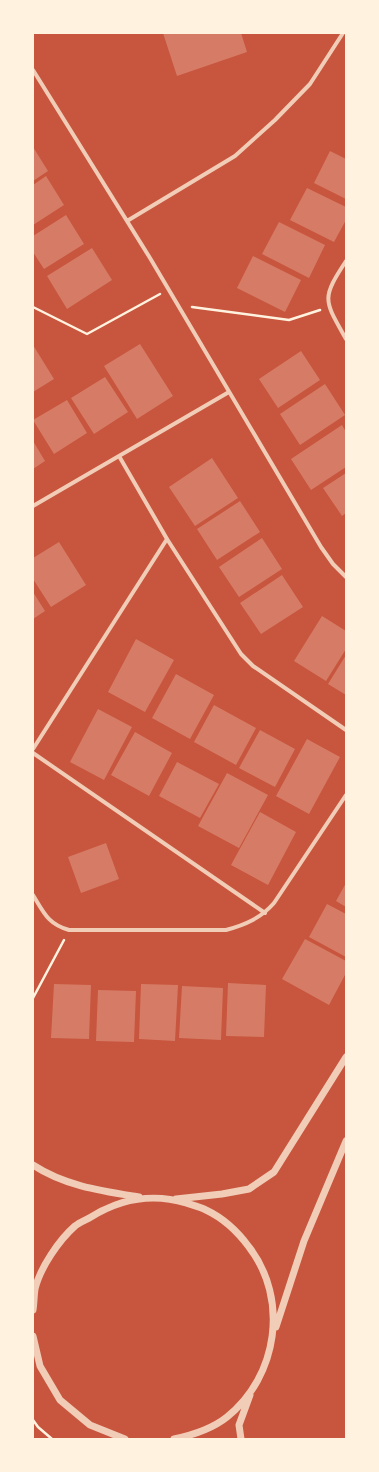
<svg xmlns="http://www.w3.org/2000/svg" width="379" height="1472" viewBox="0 0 379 1472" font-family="'Asap Condensed',sans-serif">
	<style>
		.building { fill: #d67c66 }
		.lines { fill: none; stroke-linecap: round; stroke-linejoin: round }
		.path { stroke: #fff3e0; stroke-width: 2.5 }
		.minor { stroke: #f1ccb7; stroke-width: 4 }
		.tertiary { stroke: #f1ccb7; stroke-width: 7 }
	</style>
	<rect width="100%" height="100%" fill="#c8553d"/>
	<path class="building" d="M 163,33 L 241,33 L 247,52 L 177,76 Z
		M 33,147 L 48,171 L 33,181 Z
		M 330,151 L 346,159 L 346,199 L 314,183 Z
		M 46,176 L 64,205 L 33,225 L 33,185 Z
		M 307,188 L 346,207 L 346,220 L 334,242 L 290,220 Z
		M 66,215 L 84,244 L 44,269 L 33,252 L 33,236 Z
		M 279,222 L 325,245 L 309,278 L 262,254 Z
		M 92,248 L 112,280 L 67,309 L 47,276 Z
		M 253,256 L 301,280 L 285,312 L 237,288 Z
		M 140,344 L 173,396 L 137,419 L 104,366 Z
		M 33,345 L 54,379 L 33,392 Z
		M 301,351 L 320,380 L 278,408 L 259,379 Z
		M 105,377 L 128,412 L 94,434 L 71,398 Z
		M 325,384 L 345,415 L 300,445 L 280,414 Z
		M 67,400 L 87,433 L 54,454 L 33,420 Z
		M 342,425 L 346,432 L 346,467 L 311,490 L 291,459 Z
		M 33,441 L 45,461 L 33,469 Z
		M 212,458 L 238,498 L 195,526 L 169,487 Z
		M 346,473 L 346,513 L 342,516 L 323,488 Z
		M 240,501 L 260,532 L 217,560 L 197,529 Z
		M 262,538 L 282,569 L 239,597 L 219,567 Z
		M 59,542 L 86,585 L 51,607 L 33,579 L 33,558 Z
		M 282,575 L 303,607 L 261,634 L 240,603 Z
		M 33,592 L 45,611 L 33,619 Z
		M 322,616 L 346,631 L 346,649 L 326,681 L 294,661 Z
		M 136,639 L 174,660 L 145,712 L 108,692 Z
		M 346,655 L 346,695 L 328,684 Z
		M 176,674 L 214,695 L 190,739 L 152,718 Z
		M 214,705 L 256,728 L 236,765 L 194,742 Z
		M 98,709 L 132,727 L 104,780 L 70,762 Z
		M 260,730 L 295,749 L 275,787 L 239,768 Z
		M 135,732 L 172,753 L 149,796 L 111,775 Z
		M 307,739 L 340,757 L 309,814 L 276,796 Z
		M 177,762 L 219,784 L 200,818 L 159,796 Z
		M 227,773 L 268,795 L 239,848 L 198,826 Z
		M 260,812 L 296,832 L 268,885 L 231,865 Z
		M 106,843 L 119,879 L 81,893 L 68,857 Z
		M 346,883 L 346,907 L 336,901 Z
		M 327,904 L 346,914 L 346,957 L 309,937 Z
		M 305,939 L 346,961 L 346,973 L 329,1005 L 282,979 Z
		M 228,983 L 266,985 L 264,1037 L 226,1036 Z
		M 54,984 L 91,985 L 89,1039 L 51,1038 Z
		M 141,984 L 178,985 L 175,1041 L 139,1039 Z
		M 182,986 L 223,988 L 221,1040 L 179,1038 Z
		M 98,990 L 136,991 L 134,1042 L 96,1041 Z"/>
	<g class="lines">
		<path class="path" d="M 33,307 L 87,334 L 160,294
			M 192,307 L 289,320 L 320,310
			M 33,998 L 64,940
			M 33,1420 L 38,1427 L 52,1439"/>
		<path class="minor" d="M 33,70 L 150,258 L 321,547 L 333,564 L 346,577
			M 127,221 L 235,156 L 275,120 L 310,84 L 343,33
			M 346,261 C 321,299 324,300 346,339
			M 119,456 L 167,539 L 241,654 L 253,666 L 346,730
			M 33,506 L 229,392
			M 33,749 L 167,539
			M 33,753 L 265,913
			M 33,895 C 44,913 48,924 69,930 L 226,930 C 245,925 261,918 274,903 L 346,795"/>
		<path class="tertiary" d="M 33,1165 C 65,1186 102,1191 139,1197
			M 176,1199 L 222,1194 L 249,1189 L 274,1172 L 346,1057
			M 33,1310 C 34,1304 34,1296 35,1289 C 40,1268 59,1240 75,1226 C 80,1222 86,1220 91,1217 C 120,1199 153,1193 186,1203 C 192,1205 200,1207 206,1210 C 223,1218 238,1232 249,1247 C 289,1299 278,1376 227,1417 C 212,1429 193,1435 174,1439
			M 276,1327 L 304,1241 L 346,1141
			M 33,1336 L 40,1366 L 60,1400 L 90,1425 L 125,1439
			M 241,1439 L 239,1425 L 250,1395"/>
	</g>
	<rect width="379" height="1472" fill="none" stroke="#fff3e0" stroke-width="68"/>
</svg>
